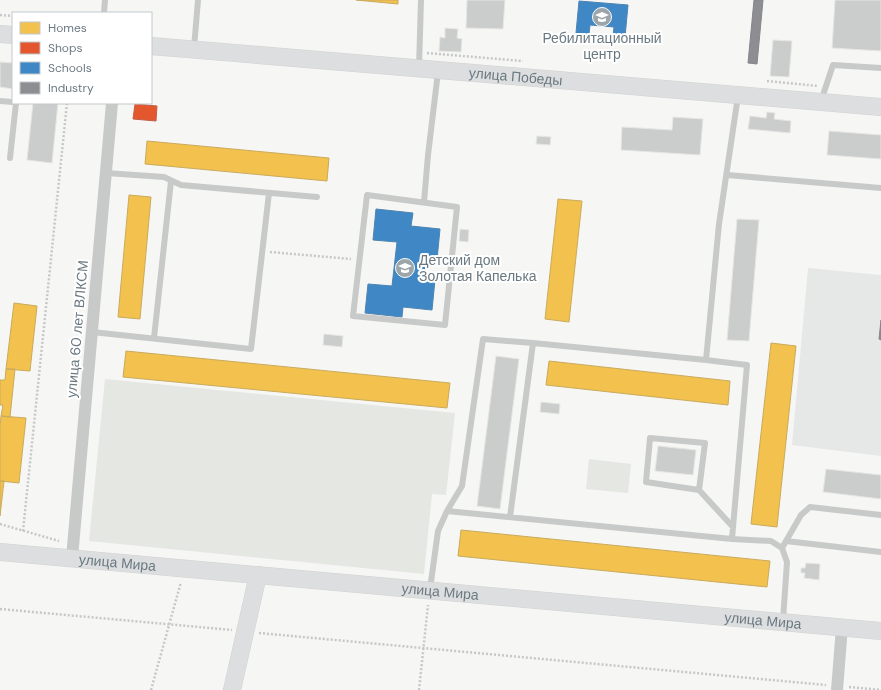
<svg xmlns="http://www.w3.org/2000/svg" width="881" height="690" viewBox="0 0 881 690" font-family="'DM Sans',sans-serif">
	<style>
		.built { fill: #e6e7e7 }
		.green { fill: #e5e7e3 }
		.homes { fill: #f2c14e; stroke: #c9ab5d }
		.shops { fill: #e4572e; stroke: #bf6147 }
		.schools { fill: #3f88c5; stroke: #4c84b1 }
		.industry { fill: #8d8d92; stroke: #82878d }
		.building { fill: #cbcdcd; stroke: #e6e6e4 }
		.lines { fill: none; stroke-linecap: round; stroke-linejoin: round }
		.secondary-casing { stroke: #d2d2d2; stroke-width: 18 }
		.path { stroke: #c6c7c8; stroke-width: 2.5; stroke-dasharray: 2 2; stroke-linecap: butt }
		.lane { stroke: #c8caca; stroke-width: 6 }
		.street { stroke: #c8caca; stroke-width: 12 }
		.secondary { stroke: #dddedf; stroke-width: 17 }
		.labels { text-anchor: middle; stroke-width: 4; stroke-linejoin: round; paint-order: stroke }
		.poi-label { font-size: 14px; fill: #6a7981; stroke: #fff }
		.street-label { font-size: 14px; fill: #6a7981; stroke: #fff }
	</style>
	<rect width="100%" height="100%" fill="#f6f6f5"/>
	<path class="built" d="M 808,268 L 881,275 L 881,456 L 792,445 Z"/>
	<path class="green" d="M 105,379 L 455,413 L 446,495 L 432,494 L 424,574 L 89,541 Z
		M 589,459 L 631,464 L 628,493 L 586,489 Z"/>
	<path class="homes" d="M 356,0 L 398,0 L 398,4 Z
		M 147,141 L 329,158 L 327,181 L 145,164 Z
		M 129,195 L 151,197 L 140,319 L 118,317 Z
		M 558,199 L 582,201 L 569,322 L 545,319 Z
		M 14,303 L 37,306 L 30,371 L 6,369 Z
		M 771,343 L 796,346 L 777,527 L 751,524 Z
		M 126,351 L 450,383 L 447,408 L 123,377 Z
		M 549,361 L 730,381 L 728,405 L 546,385 Z
		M 6,369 L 15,369 L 10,417 L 1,416 L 3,405 L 0,405 L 0,380 L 5,380 Z
		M 1,416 L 26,418 L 19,483 L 0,481 L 0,427 Z
		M 0,481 L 4,481 L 0,516 Z
		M 461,530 L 770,561 L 767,587 L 458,556 Z"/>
	<path class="shops" d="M 135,104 L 157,106 L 156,121 L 133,119 Z"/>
	<path class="schools" d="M 579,1 L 628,5 L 625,37 L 613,36 L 614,27 L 590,25 L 589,34 L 576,33 Z
		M 376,209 L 413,213 L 411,226 L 440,229 L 437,260 L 426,259 L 424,279 L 435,280 L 432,310 L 403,307 L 402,317 L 365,313 L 368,284 L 392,286 L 397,242 L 373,240 Z"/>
	<path class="industry" d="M 754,0 L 763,0 L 757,64 L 748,63 Z
		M 881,320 L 881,340 L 879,339 Z"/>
	<path class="building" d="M 467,0 L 505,0 L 503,29 L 466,28 Z
		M 835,0 L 881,0 L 881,51 L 832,48 Z
		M 445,28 L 458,29 L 457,38 L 462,39 L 461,52 L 439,51 L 440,37 L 445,38 Z
		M 773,40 L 792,41 L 789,77 L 770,76 Z
		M 0,62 L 13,63 L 13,89 L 0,87 Z
		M 33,103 L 58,103 L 52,163 L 27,160 Z
		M 767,112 L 775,113 L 774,119 L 791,121 L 790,133 L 748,129 L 750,116 L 766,118 Z
		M 673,117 L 703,119 L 700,155 L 621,150 L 622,127 L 672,130 Z
		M 829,131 L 881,135 L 881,159 L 827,155 Z
		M 537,136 L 551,137 L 550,145 L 536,144 Z
		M 737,219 L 759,220 L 749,341 L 727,340 Z
		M 460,229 L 469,230 L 468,242 L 459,241 Z
		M 324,334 L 343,336 L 342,347 L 323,345 Z
		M 496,356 L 519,359 L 500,509 L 477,506 Z
		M 541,402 L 560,404 L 559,414 L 540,412 Z
		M 658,446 L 696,450 L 693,475 L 655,471 Z
		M 826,469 L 881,475 L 881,499 L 823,492 Z
		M 806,563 L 820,564 L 819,580 L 804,578 L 805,573 L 801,573 L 801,568 L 805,568 Z"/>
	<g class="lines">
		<g class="secondary-casing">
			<g id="secondary">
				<path d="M 0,34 L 13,35"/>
				<path id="s1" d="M 151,46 L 881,107"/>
				<path id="s2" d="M 0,552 L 881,631"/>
				<path d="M 232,690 L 258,575"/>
			</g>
		</g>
		<path class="path" d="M 0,15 L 13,16
			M 427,53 L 523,61
			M 767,81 L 818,86
			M 270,252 L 351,259
			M 0,524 L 59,541
			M 23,531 L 67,103
			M 0,609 L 232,630
			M 259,633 L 826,685
			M 849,687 L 881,690
			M 151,690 L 181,582
			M 419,690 L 428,605"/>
		<path class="lane" d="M 104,13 L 105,0
			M 194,48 L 198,0
			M 419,67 L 421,0
			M 0,101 L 13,102
			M 821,101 L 833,65 L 881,68
			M 10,158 L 16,103
			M 106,173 L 164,177 L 181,185 L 317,197
			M 727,175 L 881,188
			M 367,195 L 457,207 L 445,325 L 353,316 Z
			M 424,202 L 428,155 L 438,72
			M 92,332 L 251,349 L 269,193
			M 154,338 L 171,181
			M 533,343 L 706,360
			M 699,490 L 646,482 L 650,438 L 705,443 L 699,490 L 733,527
			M 447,511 L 732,539 L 771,541 L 782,548 L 787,562 L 783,620
			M 732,539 L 747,365 L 706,360 L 719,224 L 738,96
			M 786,541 L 881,552
			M 782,548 L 801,515 L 810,507 L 881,515
			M 430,589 L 438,531 L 447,511 L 462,486 L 483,339 L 533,343 L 510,517"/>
		<path class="street" d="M 72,558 L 112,103
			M 837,690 L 842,627"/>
		<use href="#secondary" class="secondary"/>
	</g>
	<defs>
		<g id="school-disc" transform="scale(1)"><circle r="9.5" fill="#9ba5aa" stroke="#fff"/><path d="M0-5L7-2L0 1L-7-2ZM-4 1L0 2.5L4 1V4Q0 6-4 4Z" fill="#fff"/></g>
	</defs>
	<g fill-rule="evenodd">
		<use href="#school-disc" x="602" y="17"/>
		<use href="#school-disc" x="405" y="268"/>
	</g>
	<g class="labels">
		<g class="poi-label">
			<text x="602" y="43">Ребилитационный<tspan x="602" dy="16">центр</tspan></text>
			<text x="419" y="265" text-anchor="start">Детский дом<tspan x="419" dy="16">Золотая Капелька</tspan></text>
		</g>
		<g class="street-label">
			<text dy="5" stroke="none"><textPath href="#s1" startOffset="366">улица Победы</textPath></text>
			<text transform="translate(77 329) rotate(-85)" y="5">улица 60 лет ВЛКСМ</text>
			<text dy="5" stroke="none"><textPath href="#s2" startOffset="118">улица Мира</textPath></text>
			<text dy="5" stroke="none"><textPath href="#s2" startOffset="442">улица Мира</textPath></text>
			<text dy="5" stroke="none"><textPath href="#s2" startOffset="766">улица Мира</textPath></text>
		</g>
	</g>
	<rect x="12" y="12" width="140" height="92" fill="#ffffff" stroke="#c3c9cd"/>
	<rect x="20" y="22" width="20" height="12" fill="#f2c14e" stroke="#c3c9cd"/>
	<text x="48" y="32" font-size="12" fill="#6a7981">Homes</text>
	<rect x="20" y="42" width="20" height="12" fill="#e4572e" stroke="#c3c9cd"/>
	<text x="48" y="52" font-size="12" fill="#6a7981">Shops</text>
	<rect x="20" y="62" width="20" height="12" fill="#3f88c5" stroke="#c3c9cd"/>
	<text x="48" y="72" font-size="12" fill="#6a7981">Schools</text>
	<rect x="20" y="82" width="20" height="12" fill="#8d8d92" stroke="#c3c9cd"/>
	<text x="48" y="92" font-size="12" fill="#6a7981">Industry</text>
</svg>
